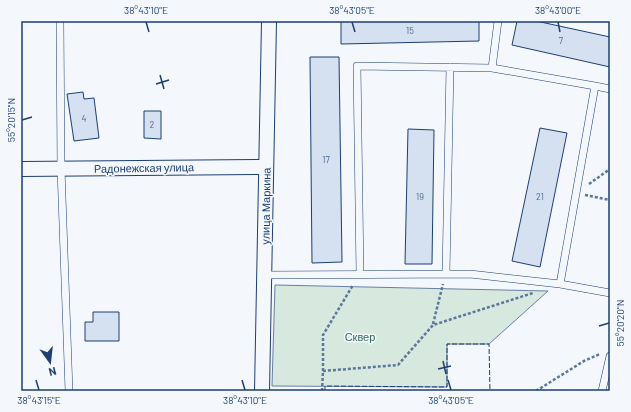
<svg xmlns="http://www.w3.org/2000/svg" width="631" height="412" viewBox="0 0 631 412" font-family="Barlow,sans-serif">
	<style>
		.green { fill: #d7e8df; stroke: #687fa3 }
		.building { fill: #d5e0f0; stroke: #1d3f73 }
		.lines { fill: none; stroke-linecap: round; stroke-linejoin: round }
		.lane-casing { stroke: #1d3f73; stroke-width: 8 }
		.street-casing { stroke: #1d3f73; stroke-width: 16 }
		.path { stroke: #5e769c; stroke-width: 2.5; stroke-dasharray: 3 2; stroke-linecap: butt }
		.lane { stroke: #f4f7fb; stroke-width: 7 }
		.street { stroke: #f4f7fb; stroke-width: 14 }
		.fence { stroke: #1d3f73; stroke-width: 1; stroke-dasharray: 5 2; stroke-linecap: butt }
		.ticks { fill: none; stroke: #1d3f73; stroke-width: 1.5 }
		.labels { text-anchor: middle; stroke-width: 3; stroke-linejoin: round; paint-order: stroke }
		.number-label { font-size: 9px; fill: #4b6792 }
		.street-label { font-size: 11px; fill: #1d3f73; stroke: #f4f7fb }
		.park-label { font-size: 11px; fill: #2c6c60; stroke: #f4f7fb }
		.neatline { fill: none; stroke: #1d3f73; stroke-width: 1.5 }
		.ticks-label { font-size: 10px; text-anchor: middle; fill: #1d3f73 }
	</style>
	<rect width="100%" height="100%" fill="#f4f7fb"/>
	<path class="green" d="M 275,285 L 548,291 L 489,344 L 447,344 L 447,387 L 272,386 Z"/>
	<path class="building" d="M 341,21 L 479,21 L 479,41 L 341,44 Z
		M 517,21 L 536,21 L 610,37 L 610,67 L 512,45 Z
		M 310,57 L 339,57 L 342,262 L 312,263 Z
		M 83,92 L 84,99 L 94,98 L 99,138 L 74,141 L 67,94 Z
		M 144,111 L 161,111 L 161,139 L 144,138 Z
		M 540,128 L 567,133 L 540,267 L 512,261 Z
		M 408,129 L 434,130 L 432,264 L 405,264 Z
		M 93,312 L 119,312 L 119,341 L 85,341 L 85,322 L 93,322 Z"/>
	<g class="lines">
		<g class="lane-casing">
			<path id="lane" d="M 60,21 L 61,169 L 69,391
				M 498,21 L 492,68 L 595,86 L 560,284
				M 595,86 L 610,89
				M 360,274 L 357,66 L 492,68
				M 446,274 L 450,67
				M 264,275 L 470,274 L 560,284 L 610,293
				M 602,391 L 610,356"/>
		</g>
		<g class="street-casing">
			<path id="street" d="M 21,169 L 266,167
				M 262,391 L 269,21"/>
		</g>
		<path class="path" d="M 589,184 L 610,169
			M 585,195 L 610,200
			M 433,324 L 443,284
			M 323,371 L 323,335 L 353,285
			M 322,391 L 323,371 L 398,365 L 433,325 L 533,293
			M 536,391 L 584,361 L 600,354"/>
		<use href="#lane" class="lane"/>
		<use href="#street" class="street"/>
		<path class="fence" d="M 325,391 L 325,386 L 447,387 L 447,344 L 489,344 L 490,391"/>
	</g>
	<path class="ticks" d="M 146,22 L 149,32M 352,22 L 355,32M 558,22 L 560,32M 160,75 L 164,89M 156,84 L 169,80M 22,120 L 32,117M 599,326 L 609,323M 443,361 L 446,374M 438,369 L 451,366M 36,380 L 39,390M 242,380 L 245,390M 448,380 L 451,390"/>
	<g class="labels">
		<g class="number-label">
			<text x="410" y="34">15</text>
			<text x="561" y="44">7</text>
			<text x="84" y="122">4</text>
			<text x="152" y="128">2</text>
			<text x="326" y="163">17</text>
			<text x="420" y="200">19</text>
			<text x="540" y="200">21</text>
		</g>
		<g class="street-label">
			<text transform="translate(144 168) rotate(-1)" y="4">Радонежская улица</text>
			<text transform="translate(266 206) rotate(-89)" y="4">улица Маркина</text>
		</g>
		<g class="park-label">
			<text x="360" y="341">Сквер</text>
		</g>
	</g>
	<rect width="631" height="412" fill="none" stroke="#f4f7fb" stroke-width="44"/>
	<g transform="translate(50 362) rotate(165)" stroke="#f4f7fb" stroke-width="3" paint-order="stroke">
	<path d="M0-3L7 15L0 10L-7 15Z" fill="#1d3f73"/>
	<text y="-6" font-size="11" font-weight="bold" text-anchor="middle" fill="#1d3f73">N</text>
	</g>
	<rect x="22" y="22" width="587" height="368" class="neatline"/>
	<g class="ticks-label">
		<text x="146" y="14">38°43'10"E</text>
		<text x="352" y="14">38°43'05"E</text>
		<text x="558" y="14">38°43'00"E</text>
		<text transform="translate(11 120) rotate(-90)" y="4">55°20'15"N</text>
		<text transform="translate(620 323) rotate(-90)" y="4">55°20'20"N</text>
		<text x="39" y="404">38°43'15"E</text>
		<text x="245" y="404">38°43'10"E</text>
		<text x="451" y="404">38°43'05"E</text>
	</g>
</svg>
